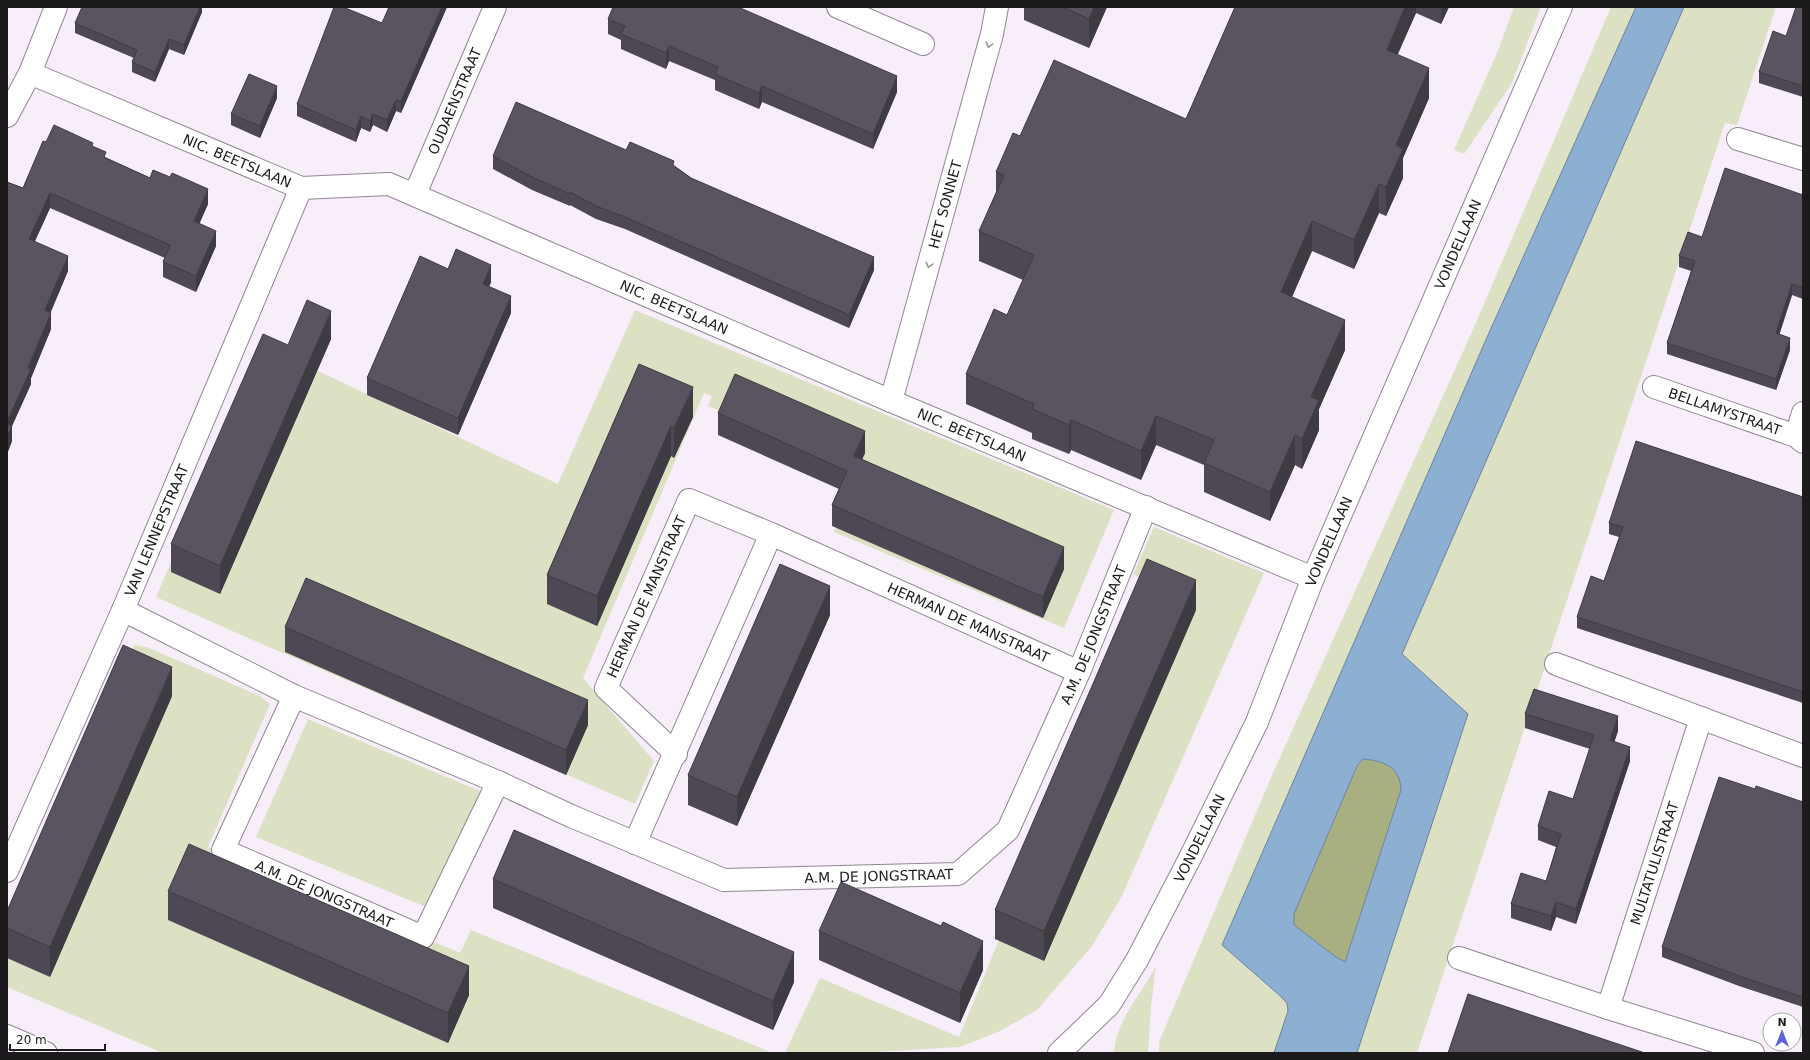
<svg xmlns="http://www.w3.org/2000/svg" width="1810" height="1060" viewBox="0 0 1810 1060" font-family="'DejaVu Sans',sans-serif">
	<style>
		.green { fill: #dce1c4 }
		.forest { fill: #a8b082 }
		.water { fill: #8cafd2; stroke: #6b829c; fill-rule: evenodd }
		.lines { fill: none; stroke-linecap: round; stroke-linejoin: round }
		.street-casing { stroke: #908793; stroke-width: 24 }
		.secondary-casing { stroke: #908793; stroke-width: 24 }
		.street { stroke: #fff; stroke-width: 22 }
		.secondary { stroke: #fff; stroke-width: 22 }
		.wall { fill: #4d4853 }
		.shaded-wall { fill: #3e3b43 }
		.building { fill: #595460; stroke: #3e3b43 }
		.oneway { stroke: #99989a }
		.labels { text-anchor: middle; stroke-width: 4; stroke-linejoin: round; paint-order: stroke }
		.street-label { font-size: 14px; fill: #1d1a1e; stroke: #fff }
	</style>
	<rect width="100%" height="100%" fill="#f7eefa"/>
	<path class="green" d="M 1514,7 L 1541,7 L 1512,83 L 1464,154 L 1454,150 L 1498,51 Z
		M 1611,7 L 1636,7 L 1488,335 L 1222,945 L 1287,1003 L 1288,1011 L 1274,1053 L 1159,1053 L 1159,1042 L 1273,773 L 1475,325 Z
		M 1684,7 L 1776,7 L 1737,125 L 1725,123 L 1417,1053 L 1357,1053 L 1468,714 L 1402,654 Z
		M 635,310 L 1114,510 L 1064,628 L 834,532 L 853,486 L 732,416 L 708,406 L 712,396 L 704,393 L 583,678 L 654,761 L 635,804 L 248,638 L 156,597 L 265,346 L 558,484 Z
		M 1154,527 L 1264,573 L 1122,896 L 1092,946 L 1037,1010 L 1000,1031 L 960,1047 L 858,1053 L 785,1053 L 820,978 L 959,1037 L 1146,583 L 1133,574 Z
		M 134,645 L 147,647 L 260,696 L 270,704 L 208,847 L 460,953 L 471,930 L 773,1053 L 163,1053 L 7,987 L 7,938 Z
		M 308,719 L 480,791 L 431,909 L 256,837 Z
		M 1156,966 L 1151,1007 L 1148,1053 L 1114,1053 C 1115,1022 1142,993 1156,966 Z"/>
	<path class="forest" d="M 1363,759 C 1385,761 1400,766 1401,791 L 1345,962 L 1336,957 L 1294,925 L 1294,914 L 1357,766 Z"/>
	<path class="water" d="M 1636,7 L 1684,7 L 1402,654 L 1468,714 L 1357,1053 L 1274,1053 L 1288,1011 L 1287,1003 L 1279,995 L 1222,945 L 1488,335 ZM 1363,759 C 1385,761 1400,767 1401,790 L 1345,962 L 1336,957 L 1294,925 L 1294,914 L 1357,766 Z"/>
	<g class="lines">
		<g class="street-casing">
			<g id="street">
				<path d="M 838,7 L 923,44"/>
				<path id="s1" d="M 30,73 L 301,188 L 389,184 L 891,401 L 1313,578"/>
				<path d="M 7,116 L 30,73 L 56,7"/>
				<path d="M 1738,139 L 1803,159"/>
				<path id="s2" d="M 415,194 L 495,7"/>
				<path id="s3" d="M 1654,387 L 1796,436 L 1803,442"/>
				<path id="s4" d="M 891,401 L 992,34 L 997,7"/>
				<path d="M 1796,436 L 1803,413"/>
				<path id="s5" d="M 123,610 L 294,696 L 498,782 L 571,816 L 724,880 L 958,874 L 1008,830 L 1079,672 L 1146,507"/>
				<path d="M 1556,664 L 1803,756"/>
				<path id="s6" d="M 294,696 L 223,850 L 423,937 L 498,782"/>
				<path id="s7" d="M 676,754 L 606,688 L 689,500 L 771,534"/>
				<path id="s8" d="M 635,843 L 771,534 L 1079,672"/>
				<path id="s9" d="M 7,871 L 123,610 L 301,188"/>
				<path d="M 1459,958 L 1608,1008 L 1753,1053"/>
				<path id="s10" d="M 1608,1008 L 1701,718"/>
			</g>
		</g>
		<g class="secondary-casing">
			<g id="secondary">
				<path d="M 7,1036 L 46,1053"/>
				<path id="s11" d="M 1059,1053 L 1109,1005 L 1137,960 L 1191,856 L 1257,722 L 1313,578 L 1561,7"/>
			</g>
		</g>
		<use href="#street" class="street"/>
		<use href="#secondary" class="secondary"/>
	</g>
	<path class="wall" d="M 202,7 L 202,12 L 184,55 L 169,49 L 155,82 L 132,72 L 132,62 L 134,58 L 75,33 L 75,23 Z
		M 447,7 L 401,113 L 396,111 L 387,132 L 373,125 L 370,132 L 361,128 L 356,142 L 297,116 L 297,104 L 382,23 Z
		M 1024,7 L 1107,7 L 1089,48 L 1024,20 Z
		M 1235,7 L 1449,7 L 1441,24 L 1416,13 L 1397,54 L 1429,98 L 1403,158 L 1403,178 L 1386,216 L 1379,213 L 1354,269 L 1312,251 L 1292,297 L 1345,350 L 1319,409 L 1319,430 L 1302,469 L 1295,465 L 1270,521 L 1204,492 L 1204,465 L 1156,445 L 1141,480 L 1071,450 L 1069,454 L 1032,439 L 1032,433 L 966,404 L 966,374 L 1007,315 L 1023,280 L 979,261 L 979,231 L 996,193 L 996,172 L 1020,136 L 1186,119 Z
		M 1803,7 L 1803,97 L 1759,83 L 1759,72 L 1786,36 Z
		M 608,19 L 897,92 L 873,149 L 762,102 L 759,109 L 715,90 L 715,80 L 669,61 L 666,69 L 621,49 L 621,40 L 608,34 Z
		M 277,98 L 260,138 L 231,125 L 231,114 Z
		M 46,142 L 93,147 L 106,158 L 208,204 L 199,224 L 216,246 L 196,292 L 163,277 L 163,262 L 165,258 L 50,208 L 35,241 L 68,271 L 50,313 L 51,329 L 31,378 L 31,384 L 12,426 L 12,441 L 7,454 L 7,182 L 23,188 Z
		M 626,150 L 674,166 L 691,178 L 874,270 L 849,328 L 625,229 L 596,219 L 570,205 L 570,206 L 532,190 L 493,169 L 493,156 Z
		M 1803,195 L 1803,299 L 1792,295 L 1779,335 L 1790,350 L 1776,390 L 1667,354 L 1667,343 L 1691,271 L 1679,267 L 1679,256 L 1702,237 Z
		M 448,269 L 491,282 L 489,286 L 511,313 L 458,435 L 367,395 L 367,378 Z
		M 331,339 L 220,594 L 171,572 L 171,544 L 288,345 Z
		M 639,364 L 693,417 L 674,458 L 671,456 L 597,626 L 547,604 L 547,575 Z
		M 718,413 L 865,453 L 862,459 L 1064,569 L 1043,618 L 832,526 L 832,505 L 839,489 L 718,435 Z
		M 1803,497 L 1803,703 L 1577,628 L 1577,617 L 1604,581 L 1619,537 L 1609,534 L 1609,523 Z
		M 1196,610 L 1044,961 L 995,939 L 995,910 Z
		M 830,615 L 737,826 L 688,805 L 688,775 Z
		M 285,627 L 588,725 L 566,775 L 285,652 Z
		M 172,696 L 50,977 L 7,958 L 7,911 Z
		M 1525,714 L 1618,731 L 1614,742 L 1630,761 L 1576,924 L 1556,917 L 1551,931 L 1511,918 L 1511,904 L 1546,881 L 1556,847 L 1538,840 L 1538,826 L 1573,799 L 1590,749 L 1525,728 Z
		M 1755,789 L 1803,802 L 1803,1007 L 1739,986 L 1662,957 L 1662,947 Z
		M 493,879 L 794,982 L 773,1030 L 493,908 Z
		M 168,891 L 469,995 L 448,1043 L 168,920 Z
		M 819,931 L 983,970 L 960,1023 L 819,960 Z"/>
	<path class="shaded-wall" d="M 200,7 L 202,7 L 202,12 L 184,55 L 184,45 Z
		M 442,7 L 447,7 L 401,113 L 401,101 Z
		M 1094,7 L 1107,7 L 1089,48 L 1089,19 Z
		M 1405,7 L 1416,7 L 1416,13 L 1387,79 L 1387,50 Z
		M 1441,7 L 1449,7 L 1441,24 Z
		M 169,39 L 169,49 L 155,82 L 155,72 Z
		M 669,46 L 669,61 L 666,69 L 666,53 Z
		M 1429,68 L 1429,98 L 1403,158 L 1403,178 L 1386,216 L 1386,187 L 1396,145 Z
		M 897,76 L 897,92 L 873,149 L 873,134 Z
		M 277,86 L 277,98 L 260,138 L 260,126 Z
		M 762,86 L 762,102 L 759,109 L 759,93 Z
		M 396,100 L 396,111 L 387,132 L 387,120 Z
		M 373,114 L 373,125 L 370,132 L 370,121 Z
		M 361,116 L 361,128 L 356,142 L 356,130 Z
		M 1379,184 L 1379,213 L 1354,269 L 1354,240 Z
		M 208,189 L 208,204 L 194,236 L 194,221 Z
		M 50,193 L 50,208 L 29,254 L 29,239 Z
		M 1312,221 L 1312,251 L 1281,322 L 1281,292 Z
		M 216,231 L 216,246 L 196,292 L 196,276 Z
		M 68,256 L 68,271 L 45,326 L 45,310 Z
		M 874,257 L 874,270 L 849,328 L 849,315 Z
		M 491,265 L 491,282 L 483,301 L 483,284 Z
		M 1792,284 L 1792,295 L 1776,345 L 1776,333 Z
		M 511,296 L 511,313 L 458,435 L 458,418 Z
		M 331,311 L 331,339 L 220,594 L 220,566 Z
		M 51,313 L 51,329 L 31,378 L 31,384 L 7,437 L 7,422 Z
		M 1345,320 L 1345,350 L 1319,409 L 1319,430 L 1302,469 L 1302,439 L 1311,397 Z
		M 1790,338 L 1790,350 L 1776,390 L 1776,379 Z
		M 693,387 L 693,417 L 674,458 L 674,428 Z
		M 1156,416 L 1156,445 L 1141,480 L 1141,451 Z
		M 1071,420 L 1071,450 L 1069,454 L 1069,425 Z
		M 12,426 L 12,441 L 7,454 L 7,438 Z
		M 671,426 L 671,456 L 597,626 L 597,596 Z
		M 865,431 L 865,453 L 854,478 L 854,456 Z
		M 1295,435 L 1295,465 L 1270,521 L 1270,492 Z
		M 1064,547 L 1064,569 L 1043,618 L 1043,597 Z
		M 1196,580 L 1196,610 L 1044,961 L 1044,931 Z
		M 830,586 L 830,615 L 737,826 L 737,797 Z
		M 172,667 L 172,696 L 50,977 L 50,947 Z
		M 588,700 L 588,725 L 566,775 L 566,750 Z
		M 1618,716 L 1618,731 L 1610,755 L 1610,740 Z
		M 1630,747 L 1630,761 L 1576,924 L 1576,909 Z
		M 1556,902 L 1556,917 L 1551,931 L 1551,916 Z
		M 983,941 L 983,970 L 960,1023 L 960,993 Z
		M 794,952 L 794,982 L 773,1030 L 773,1001 Z
		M 469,966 L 469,995 L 448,1043 L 448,1013 Z"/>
	<path class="building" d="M 82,7 L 200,7 L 184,45 L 169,39 L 155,72 L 132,62 L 137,50 L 75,23 Z
		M 334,7 L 343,7 L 382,23 L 389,7 L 442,7 L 401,101 L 396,100 L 387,120 L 373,114 L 370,121 L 361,116 L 356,130 L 297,104 Z
		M 613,7 L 738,7 L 897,76 L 873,134 L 762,86 L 759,93 L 715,74 L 718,67 L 669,46 L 666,53 L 621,34 L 625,26 L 608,19 Z
		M 1063,7 L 1094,7 L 1089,19 Z
		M 1235,7 L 1405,7 L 1387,50 L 1429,68 L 1396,145 L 1403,149 L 1386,187 L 1379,184 L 1354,240 L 1312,221 L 1281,292 L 1345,320 L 1311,397 L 1319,400 L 1302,439 L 1295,435 L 1270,492 L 1204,463 L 1214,440 L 1156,416 L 1141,451 L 1071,420 L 1069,425 L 1032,409 L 1034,404 L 966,374 L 994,309 L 1007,315 L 1034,255 L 979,231 L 1004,175 L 996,172 L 1013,133 L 1020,136 L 1054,60 L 1186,119 Z
		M 1796,7 L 1803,7 L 1803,86 L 1759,72 L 1773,31 L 1786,36 Z
		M 249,74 L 277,86 L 260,126 L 231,114 Z
		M 516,102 L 626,150 L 630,142 L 674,161 L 673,165 L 691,178 L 874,257 L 849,315 L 625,217 L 596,206 L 570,192 L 570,194 L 532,177 L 493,156 Z
		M 54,125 L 93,143 L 92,146 L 106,152 L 104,157 L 150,178 L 153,170 L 170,177 L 172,173 L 208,189 L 194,221 L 216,231 L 196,276 L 163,262 L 170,245 L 50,193 L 29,239 L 68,256 L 45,310 L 51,313 L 28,368 L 31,369 L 7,422 L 7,182 L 23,188 L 43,141 L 46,142 Z
		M 1725,168 L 1803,195 L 1803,288 L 1792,284 L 1776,333 L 1790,338 L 1776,379 L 1667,343 L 1695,261 L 1679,256 L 1688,232 L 1702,237 Z
		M 456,249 L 491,265 L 483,284 L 511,296 L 458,418 L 367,378 L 420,256 L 448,269 Z
		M 307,300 L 331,311 L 220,566 L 171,544 L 263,334 L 288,345 Z
		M 639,364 L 693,387 L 674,428 L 671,426 L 597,596 L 547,575 Z
		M 735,374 L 865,431 L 854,456 L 1064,547 L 1043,597 L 832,505 L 847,471 L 718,413 Z
		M 7,424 L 12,426 L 7,438 Z
		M 1636,441 L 1803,497 L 1803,692 L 1577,617 L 1591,576 L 1604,581 L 1623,527 L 1609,523 Z
		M 1147,559 L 1196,580 L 1044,931 L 995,910 Z
		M 780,564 L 830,586 L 737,797 L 688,775 Z
		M 306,578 L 588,700 L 566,750 L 285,627 Z
		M 123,645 L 172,667 L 50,947 L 7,928 L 7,911 Z
		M 1534,689 L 1618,716 L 1610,740 L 1630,747 L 1576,909 L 1556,902 L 1551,916 L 1511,904 L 1521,873 L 1546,881 L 1561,834 L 1538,826 L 1549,791 L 1573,799 L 1594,735 L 1525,714 Z
		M 1719,777 L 1755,789 L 1756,786 L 1803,802 L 1803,997 L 1739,976 L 1662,947 Z
		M 514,830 L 794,952 L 773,1001 L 493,879 Z
		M 189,844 L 469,966 L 448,1013 L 168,891 Z
		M 841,882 L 941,926 L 943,922 L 983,941 L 960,993 L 819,931 Z
		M 1468,994 L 1645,1053 L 1448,1053 Z"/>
	<defs><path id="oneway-chevron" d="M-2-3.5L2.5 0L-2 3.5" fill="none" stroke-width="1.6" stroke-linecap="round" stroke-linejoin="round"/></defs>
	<g class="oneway">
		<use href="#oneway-chevron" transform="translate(989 45) rotate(105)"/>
		<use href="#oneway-chevron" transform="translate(929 265) rotate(105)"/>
	</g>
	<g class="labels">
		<g class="street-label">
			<text dy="5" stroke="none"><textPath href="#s2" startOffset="101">OUDAENSTRAAT</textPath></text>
			<text dy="5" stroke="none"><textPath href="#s1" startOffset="225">NIC. BEETSLAAN</textPath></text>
			<text dy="5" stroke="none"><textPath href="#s4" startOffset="204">HET SONNET</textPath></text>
			<text dy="5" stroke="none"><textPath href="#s11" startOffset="907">VONDELLAAN</textPath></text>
			<text dy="5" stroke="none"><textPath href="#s1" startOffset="693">NIC. BEETSLAAN</textPath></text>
			<text dy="5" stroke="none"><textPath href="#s3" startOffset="75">BELLAMYSTRAAT</textPath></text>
			<text dy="5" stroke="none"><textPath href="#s1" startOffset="1017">NIC. BEETSLAAN</textPath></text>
			<text dy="5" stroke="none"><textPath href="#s9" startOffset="372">VAN LENNEPSTRAAT</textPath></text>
			<text dy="5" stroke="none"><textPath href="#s11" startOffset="583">VONDELLAAN</textPath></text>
			<text dy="5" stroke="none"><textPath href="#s7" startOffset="196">HERMAN DE MANSTRAAT</textPath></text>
			<text dy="5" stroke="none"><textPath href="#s8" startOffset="554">HERMAN DE MANSTRAAT</textPath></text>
			<text dy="5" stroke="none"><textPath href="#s5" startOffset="1173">A.M. DE JONGSTRAAT</textPath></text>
			<text dy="5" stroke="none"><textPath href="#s11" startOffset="259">VONDELLAAN</textPath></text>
			<text dy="5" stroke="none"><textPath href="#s10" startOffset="152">MULTATULISTRAAT</textPath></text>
			<text dy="5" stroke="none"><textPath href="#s5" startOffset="814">A.M. DE JONGSTRAAT</textPath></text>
			<text dy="5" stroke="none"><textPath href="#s6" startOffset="280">A.M. DE JONGSTRAAT</textPath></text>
		</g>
	</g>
	<rect width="1810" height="1060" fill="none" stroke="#1d1a1e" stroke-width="16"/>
	<g transform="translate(1782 1032)"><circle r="19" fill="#ffffff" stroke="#a5a3a5"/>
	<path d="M0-3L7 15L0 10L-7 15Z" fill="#6062da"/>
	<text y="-6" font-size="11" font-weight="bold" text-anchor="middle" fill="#1d1a1e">N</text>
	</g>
	<path d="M10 1044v6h95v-6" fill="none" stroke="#1d1a1e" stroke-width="2"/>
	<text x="16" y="1044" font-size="12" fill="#1d1a1e" stroke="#ffffff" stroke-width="3" paint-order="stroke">20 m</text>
</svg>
